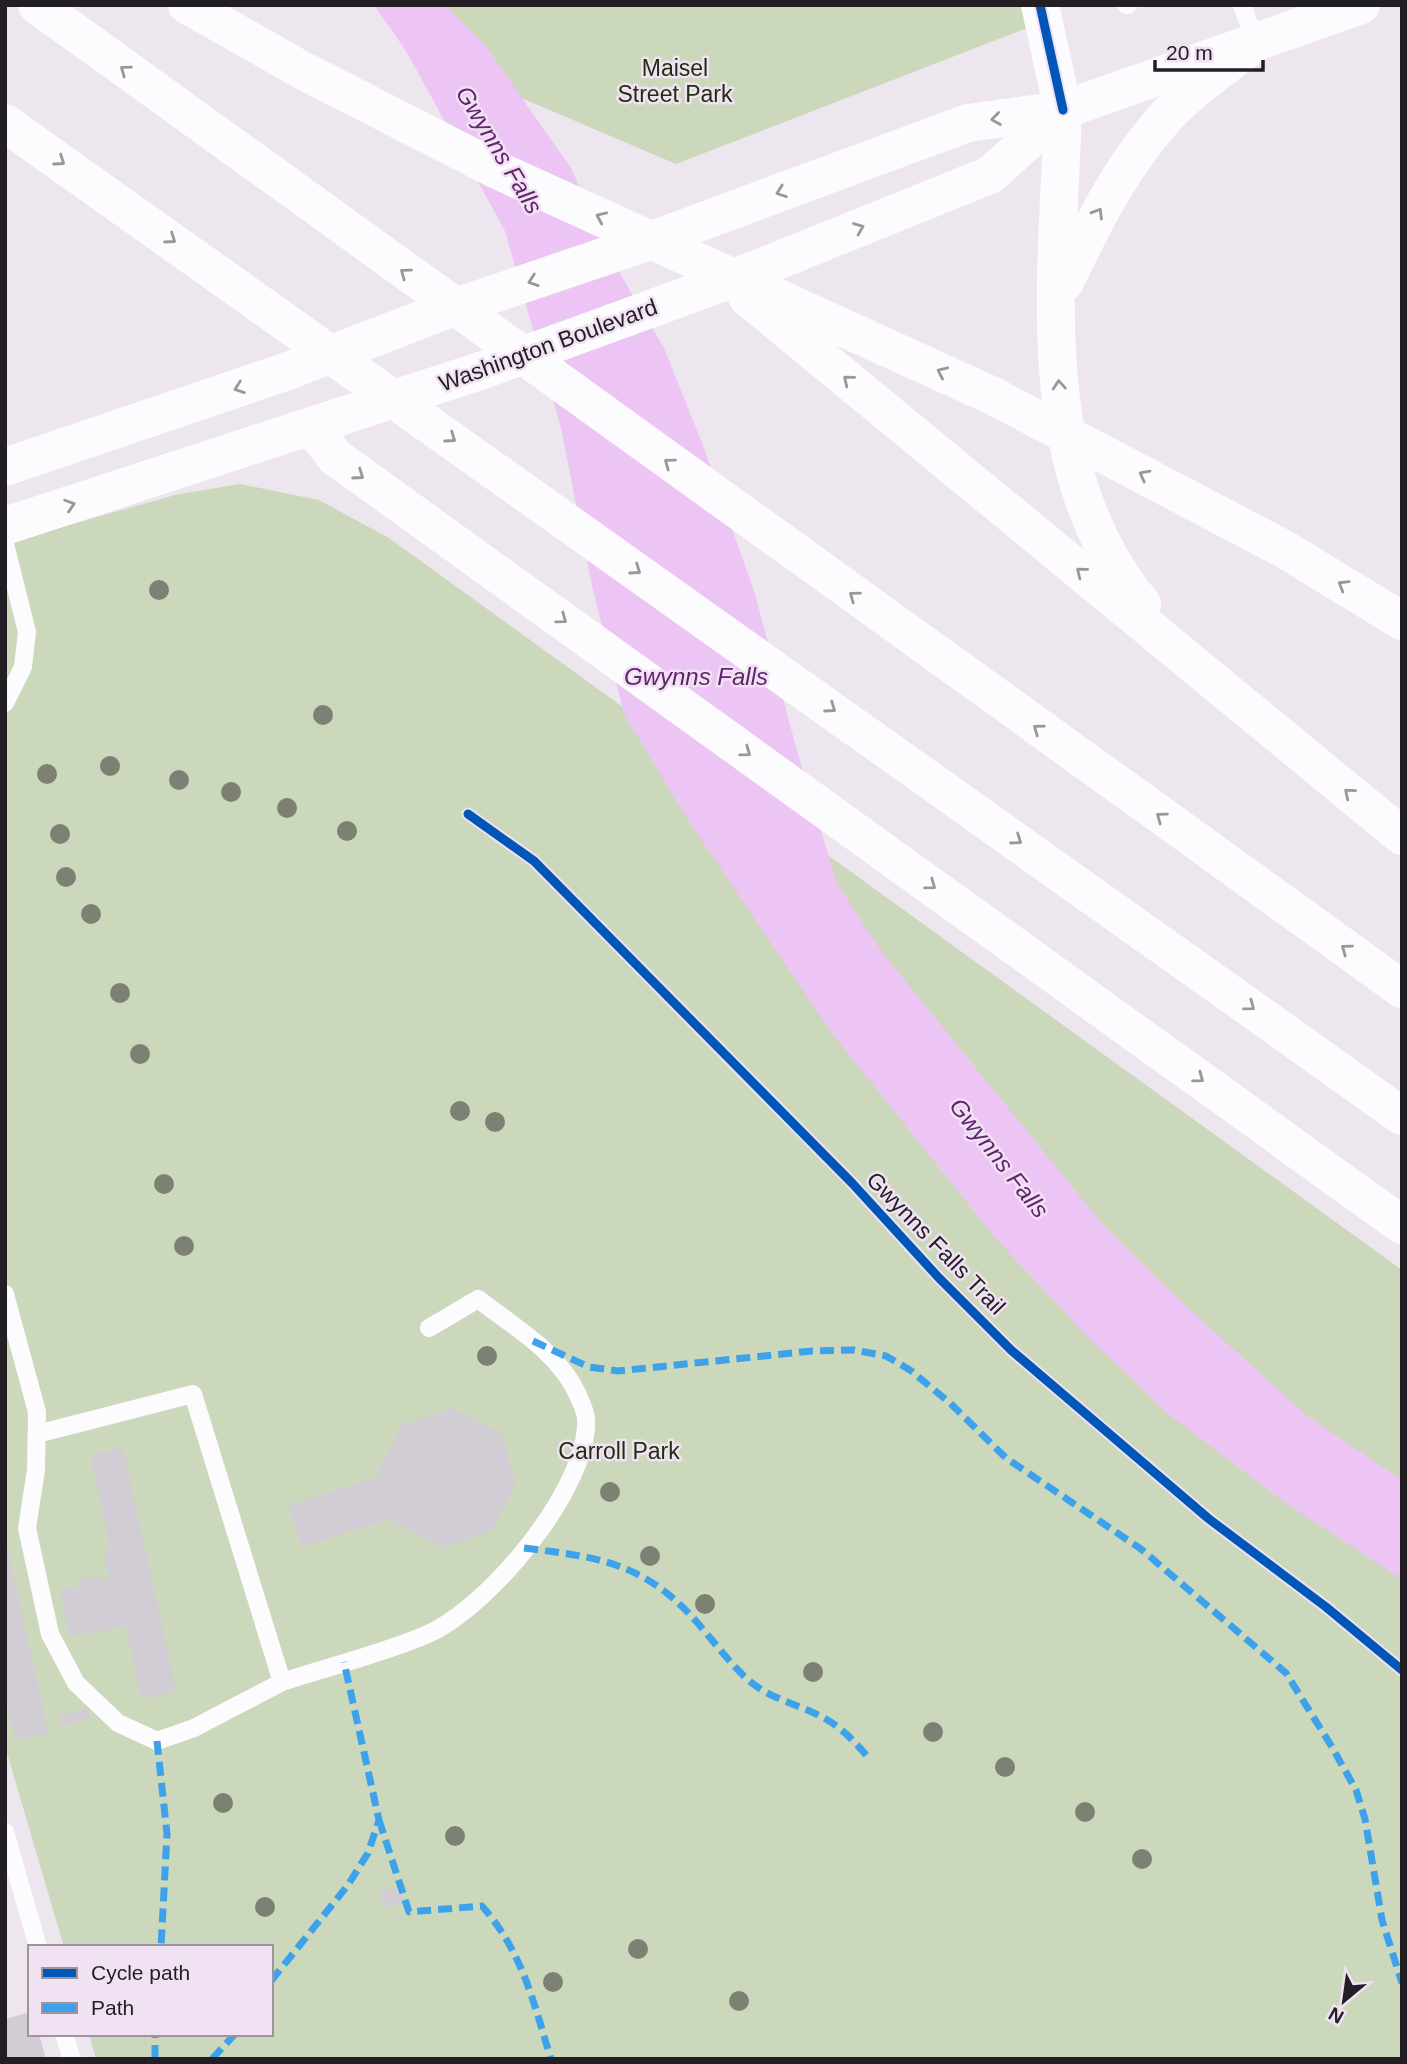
<svg xmlns="http://www.w3.org/2000/svg" width="1407" height="2064" viewBox="0 0 1407 2064" font-family="Helvetica,sans-serif">
	<style>
		.green { fill: #ccd8bc }
		.water { fill: #edc5f5 }
		.building { fill: #d2cdd4 }
		.lines { fill: none; stroke-linecap: round; stroke-linejoin: round }
		.service { stroke: #fcfbfd; stroke-width: 18 }
		.tertiary { stroke: #fcfbfd; stroke-width: 38 }
		.secondary { stroke: #fcfbfd; stroke-width: 38 }
		.motorway { stroke: #fcfbfd; stroke-width: 38 }
		.quiet { stroke: #3ea2eb; stroke-width: 7; stroke-dasharray: 14 7; stroke-linecap: butt }
		.cycleway-casing { stroke: #f1e2f3; stroke-width: 13 }
		.cycleway { stroke: #0057b8; stroke-width: 9 }
		.tree { fill: #7d8174 }
		.oneway { stroke: #9a979b }
		.labels { text-anchor: middle; stroke-width: 5; stroke-linejoin: round; paint-order: stroke }
		.park-label { font-size: 23px; fill: #212f10; stroke: #f1e2f3 }
		.street-label { font-size: 23px; fill: #231d24; stroke: #f1e2f3 }
		.water-label { font-size: 24px; font-style: italic; fill: #63236e; stroke: #f1e2f3 }
	</style>
	<rect width="100%" height="100%" fill="#eee6ef"/>
	<path class="green" d="M 443,5 L 1028,5 L 1035,25 L 676,164 L 505,91 Z
		M 240,484 L 319,500 L 389,538 L 1402,1270 L 1402,2059 L 96,2059 L 89,2034 L 271,2034 L 271,1947 L 64,1947 L 5,1746 L 5,543 L 175,495 Z"/>
	<path class="water" d="M 374,5 L 445,5 L 485,45 L 571,168 L 612,260 L 664,348 L 704,448 L 755,594 L 796,747 L 837,884 L 881,951 L 1100,1221 L 1191,1311 L 1307,1416 L 1402,1480 L 1402,1579 L 1287,1504 L 1167,1413 L 1086,1335 L 997,1240 L 831,1032 L 683,812 L 624,714 L 592,586 L 561,428 L 505,231 L 406,51 Z"/>
	<path class="building" d="M 453,1408 L 501,1433 L 516,1484 L 492,1531 L 442,1547 L 394,1522 L 393,1518 L 301,1547 L 288,1505 L 380,1476 L 378,1471 L 403,1424 Z
		M 123,1448 L 176,1689 L 174,1692 L 141,1699 L 126,1626 L 69,1637 L 60,1590 L 81,1586 L 79,1579 L 99,1575 L 100,1581 L 109,1579 L 103,1549 L 110,1547 L 90,1455 Z
		M 5,1534 L 48,1733 L 15,1740 L 5,1695 Z
		M 89,1708 L 91,1719 L 60,1727 L 58,1716 Z
		M 400,1887 L 405,1902 L 384,1908 L 380,1892 Z
		M 30,2012 L 30,2034 L 39,2034 L 46,2059 L 5,2059 L 5,2019 Z"/>
	<g class="lines">
		<path class="service" d="M 1126,5 L 1128,5
			M 1242,5 L 1256,42
			M 5,544 L 27,632 L 23,667 L 5,703
			M 5,1294 L 37,1412 L 36,1470 L 27,1528 L 50,1634 L 76,1683 L 118,1723 L 157,1741 L 194,1728 L 282,1682 L 193,1394 L 37,1434
			M 282,1682 C 330,1666 382,1654 428,1634 C 489,1607 590,1487 586,1418 C 585,1410 580,1400 577,1393 C 558,1352 513,1326 478,1299 L 429,1328
			M 5,1832 L 38,1947
			M 64,2034 L 72,2059"/>
		<path class="tertiary" d="M 1040,5 L 1063,110"/>
		<path class="secondary" d="M 5,467 L 285,372 L 441,312 L 644,243 L 968,123 L 1063,110 L 1361,5
			M 5,526 L 483,370 L 727,281 L 990,175 L 1063,110"/>
		<path class="motorway" d="M 37,5 L 1402,989
			M 187,5 L 302,70 L 497,170 L 993,396 L 1284,549 L 1402,621
			M 1063,110 C 1058,274 1028,467 1142,604
			M 5,123 L 1402,1116
			M 1065,282 C 1094,220 1127,156 1176,106 C 1200,83 1230,63 1256,42
			M 747,297 L 1402,836
			M 312,427 L 335,457 L 1402,1225"/>
		<path class="quiet" d="M 533,1341 L 589,1367 L 618,1371 L 812,1351 L 854,1350 L 886,1356 L 910,1370 L 950,1403 L 1006,1458 L 1141,1549 L 1286,1673 L 1332,1747 L 1356,1790 L 1365,1819 L 1382,1920 L 1402,1983
			M 524,1548 C 597,1557 643,1562 695,1620 C 713,1640 731,1666 752,1683 C 773,1700 801,1705 824,1718 C 842,1728 854,1741 867,1756
			M 157,1741 L 167,1834 L 161,1947
			M 379,1820 L 409,1912 L 482,1906 C 523,1953 533,2001 551,2059
			M 271,1981 L 348,1885 L 368,1853 L 379,1820 L 344,1662
			M 155,2059 L 155,2034
			M 212,2059 L 235,2034"/>
		<g class="cycleway-casing">
			<path id="cycleway" d="M 1040,5 L 1063,110
				M 468,814 L 534,861 L 852,1183 L 939,1278 L 1011,1350 L 1209,1519 L 1326,1607 L 1402,1670"/>
		</g>
		<use href="#cycleway" class="cycleway"/>
	</g>
	<g class="tree">
		<circle cx="159" cy="590" r="10"/>
		<circle cx="323" cy="715" r="10"/>
		<circle cx="110" cy="766" r="10"/>
		<circle cx="47" cy="774" r="10"/>
		<circle cx="179" cy="780" r="10"/>
		<circle cx="231" cy="792" r="10"/>
		<circle cx="287" cy="808" r="10"/>
		<circle cx="347" cy="831" r="10"/>
		<circle cx="60" cy="834" r="10"/>
		<circle cx="66" cy="877" r="10"/>
		<circle cx="91" cy="914" r="10"/>
		<circle cx="120" cy="993" r="10"/>
		<circle cx="140" cy="1054" r="10"/>
		<circle cx="460" cy="1111" r="10"/>
		<circle cx="495" cy="1122" r="10"/>
		<circle cx="164" cy="1184" r="10"/>
		<circle cx="184" cy="1246" r="10"/>
		<circle cx="487" cy="1356" r="10"/>
		<circle cx="610" cy="1492" r="10"/>
		<circle cx="650" cy="1556" r="10"/>
		<circle cx="705" cy="1604" r="10"/>
		<circle cx="813" cy="1672" r="10"/>
		<circle cx="933" cy="1732" r="10"/>
		<circle cx="1005" cy="1767" r="10"/>
		<circle cx="223" cy="1803" r="10"/>
		<circle cx="1085" cy="1812" r="10"/>
		<circle cx="455" cy="1836" r="10"/>
		<circle cx="1142" cy="1859" r="10"/>
		<circle cx="265" cy="1907" r="10"/>
		<circle cx="638" cy="1949" r="10"/>
		<circle cx="553" cy="1982" r="10"/>
		<circle cx="739" cy="2001" r="10"/>
	</g>
	<defs><path id="oneway-chevron" d="M-2-3.5L2.5 0L-2 3.5" fill="none" stroke-width="1.6" stroke-linecap="round" stroke-linejoin="round" transform="scale(1.75)"/></defs>
	<g class="oneway">
		<use href="#oneway-chevron" transform="translate(125 70) rotate(-144)"/>
		<use href="#oneway-chevron" transform="translate(996 119) rotate(172)"/>
		<use href="#oneway-chevron" transform="translate(60 161) rotate(35)"/>
		<use href="#oneway-chevron" transform="translate(781 192) rotate(160)"/>
		<use href="#oneway-chevron" transform="translate(1098 213) rotate(-59)"/>
		<use href="#oneway-chevron" transform="translate(601 217) rotate(-156)"/>
		<use href="#oneway-chevron" transform="translate(859 228) rotate(-22)"/>
		<use href="#oneway-chevron" transform="translate(171 239) rotate(35)"/>
		<use href="#oneway-chevron" transform="translate(405 273) rotate(-144)"/>
		<use href="#oneway-chevron" transform="translate(533 281) rotate(161)"/>
		<use href="#oneway-chevron" transform="translate(942 372) rotate(-155)"/>
		<use href="#oneway-chevron" transform="translate(848 380) rotate(-141)"/>
		<use href="#oneway-chevron" transform="translate(1059 385) rotate(-94)"/>
		<use href="#oneway-chevron" transform="translate(239 388) rotate(161)"/>
		<use href="#oneway-chevron" transform="translate(451 438) rotate(35)"/>
		<use href="#oneway-chevron" transform="translate(669 463) rotate(-144)"/>
		<use href="#oneway-chevron" transform="translate(359 475) rotate(35)"/>
		<use href="#oneway-chevron" transform="translate(1144 475) rotate(-152)"/>
		<use href="#oneway-chevron" transform="translate(70 505) rotate(-18)"/>
		<use href="#oneway-chevron" transform="translate(636 570) rotate(35)"/>
		<use href="#oneway-chevron" transform="translate(1081 572) rotate(-141)"/>
		<use href="#oneway-chevron" transform="translate(1343 585) rotate(-149)"/>
		<use href="#oneway-chevron" transform="translate(854 596) rotate(-144)"/>
		<use href="#oneway-chevron" transform="translate(562 619) rotate(36)"/>
		<use href="#oneway-chevron" transform="translate(831 708) rotate(35)"/>
		<use href="#oneway-chevron" transform="translate(1038 729) rotate(-144)"/>
		<use href="#oneway-chevron" transform="translate(746 752) rotate(36)"/>
		<use href="#oneway-chevron" transform="translate(1349 793) rotate(-140)"/>
		<use href="#oneway-chevron" transform="translate(1161 817) rotate(-144)"/>
		<use href="#oneway-chevron" transform="translate(1017 840) rotate(35)"/>
		<use href="#oneway-chevron" transform="translate(931 885) rotate(36)"/>
		<use href="#oneway-chevron" transform="translate(1346 949) rotate(-144)"/>
		<use href="#oneway-chevron" transform="translate(1250 1006) rotate(36)"/>
		<use href="#oneway-chevron" transform="translate(1199 1078) rotate(36)"/>
	</g>
	<g class="labels">
		<g class="park-label">
			<text x="675" y="76">Maisel<tspan x="675" dy="26">Street Park</tspan></text>
			<text x="619" y="1459">Carroll Park</text>
		</g>
		<g class="street-label">
			<text transform="translate(548 345) rotate(-20)" y="8">Washington Boulevard</text>
			<text transform="translate(936 1243) rotate(46)" y="8">Gwynns Falls Trail</text>
		</g>
		<g class="water-label">
			<text transform="translate(499 150) rotate(59)" y="8">Gwynns Falls</text>
			<text x="696" y="685">Gwynns Falls</text>
			<text transform="translate(999 1158) rotate(52)" y="8">Gwynns Falls</text>
		</g>
	</g>
	<rect width="1407" height="2064" fill="none" stroke="#231d24" stroke-width="14"/>
	<rect x="28" y="1945" width="245" height="91" fill="#f1e2f3" stroke="#9f93a0" stroke-width="2"/>
	<rect x="42" y="1968" width="35" height="10" fill="#0057b8" stroke="#9f93a0" stroke-width="2"/>
	<text x="91" y="1980" font-size="21" fill="#231d24">Cycle path</text>
	<rect x="42" y="2003" width="35" height="10" fill="#3ea2eb" stroke="#9f93a0" stroke-width="2"/>
	<text x="91" y="2015" font-size="21" fill="#231d24">Path</text>
	<g transform="translate(1344 2001) rotate(209)" stroke="#f1e2f3" stroke-width="5" paint-order="stroke">
	<path d="M0-5L12 26L0 18L-12 26Z" fill="#231d24"/>
	<text y="-10" font-size="19" font-weight="bold" text-anchor="middle" fill="#231d24">N</text>
	</g>
	<path d="M1155 60v10h108v-10" fill="none" stroke="#231d24" stroke-width="3.5"/>
	<text x="1166" y="60" font-size="21" fill="#231d24" stroke="#f1e2f3" stroke-width="5" paint-order="stroke">20 m</text>
</svg>
